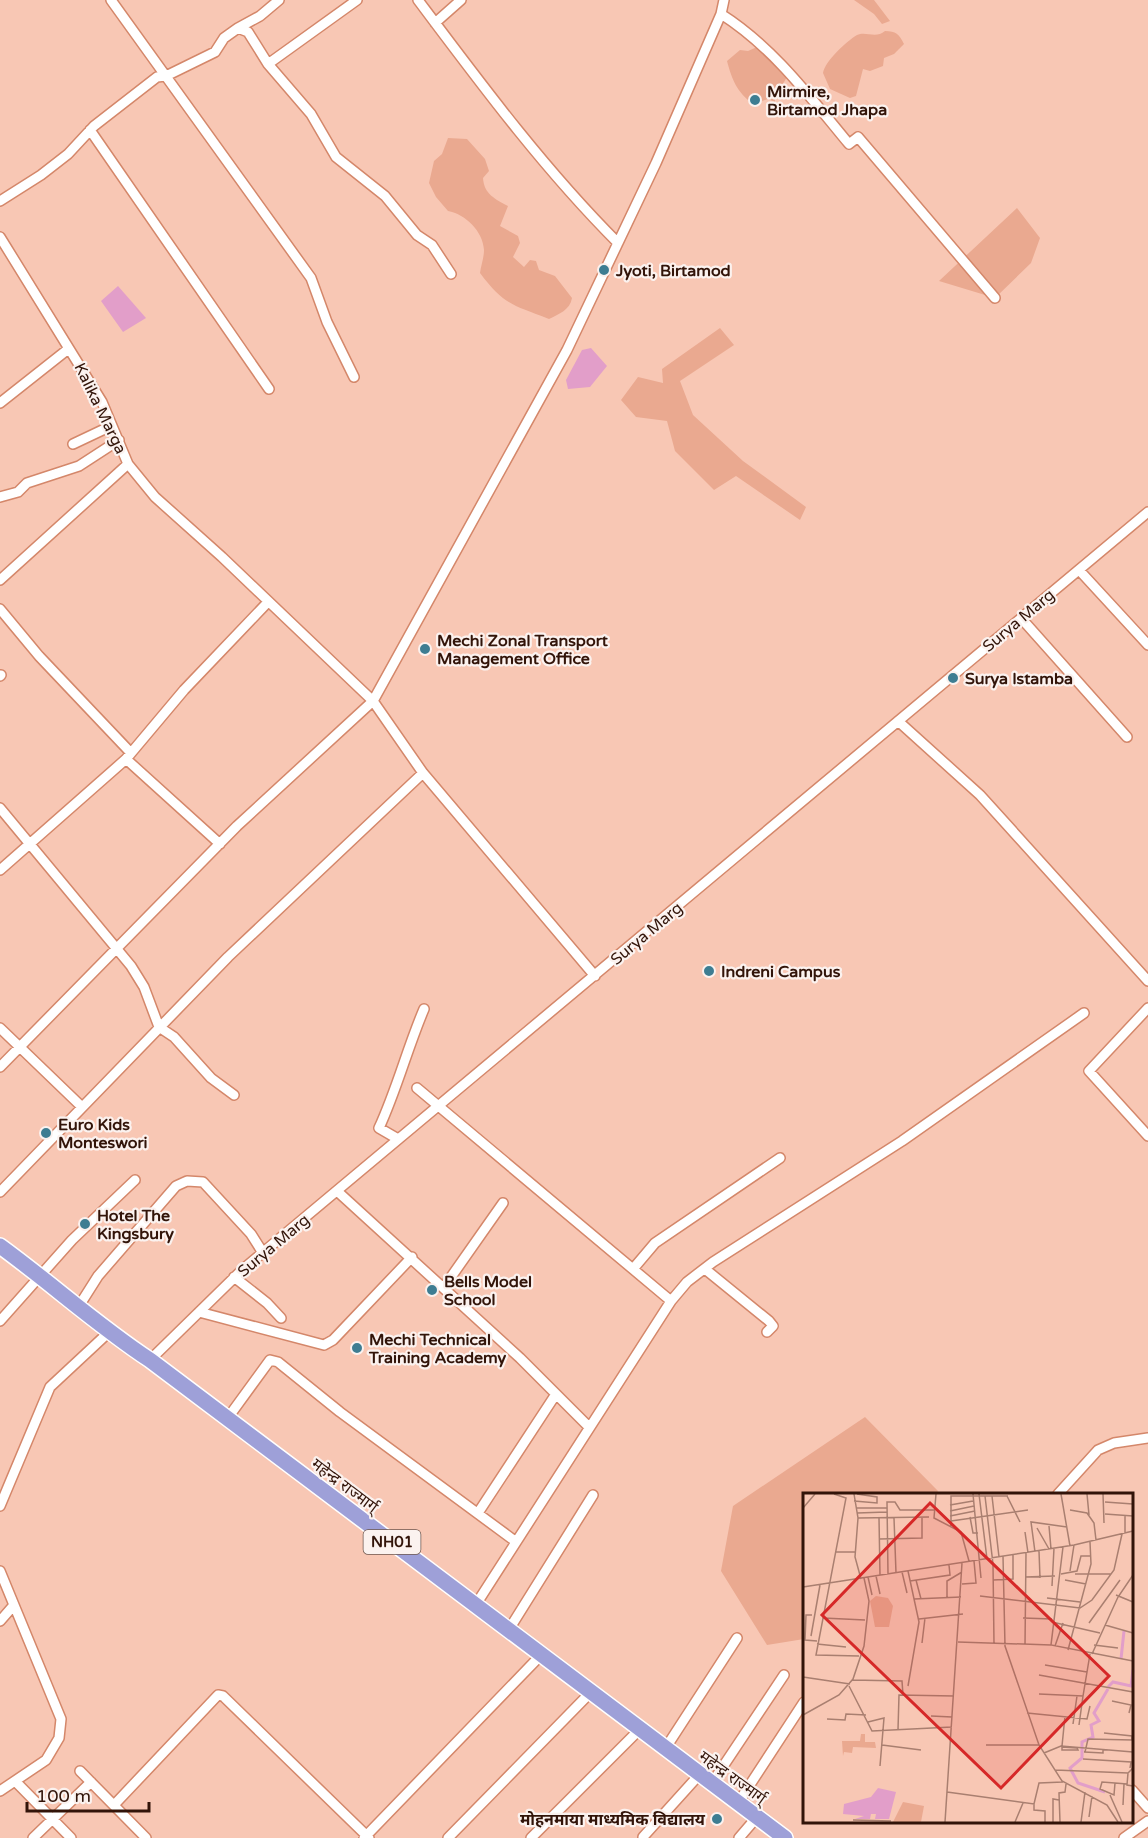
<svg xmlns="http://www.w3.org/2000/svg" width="1148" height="1838" viewBox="0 0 1148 1838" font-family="'Varela Round','Noto Sans Devanagari',sans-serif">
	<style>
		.green { fill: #eaa990 }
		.water { fill: #e29ec9 }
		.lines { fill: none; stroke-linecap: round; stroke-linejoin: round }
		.minor-casing { stroke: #d4876a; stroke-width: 12 }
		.trunk-casing { stroke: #fff; stroke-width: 18 }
		.minor { stroke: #fff; stroke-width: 9 }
		.trunk { stroke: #9ea0d8; stroke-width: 15 }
		.poi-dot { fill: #3e7d92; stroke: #fbf2ef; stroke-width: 2 }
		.labels { text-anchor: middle; stroke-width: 4.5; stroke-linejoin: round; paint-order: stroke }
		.shield { fill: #fbf2ef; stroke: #6e574e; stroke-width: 1.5 }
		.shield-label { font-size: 15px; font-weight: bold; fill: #321409 }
		.poi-label { font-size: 16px; font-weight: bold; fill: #321409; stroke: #fbf2ef; text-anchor: start }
		.street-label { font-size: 16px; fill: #321409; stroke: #fbf2ef }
		.inset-river { fill: none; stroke: #e29ec9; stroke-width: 3 }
		.inset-road { fill: none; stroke: #a97f70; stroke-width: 1.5 }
		.view { fill: #d62828; fill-opacity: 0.15; stroke: #d62828; stroke-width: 3 }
		.inset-edge { fill: none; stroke: #321409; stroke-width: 3 }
	</style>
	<rect width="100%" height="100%" fill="#f8c7b4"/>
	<path class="green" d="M 854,0 L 874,0 L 890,21 L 882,24 L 874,14 Z
		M 885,31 C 896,31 899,34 904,44 L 894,54 L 884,58 L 883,66 L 870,71 L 863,69 L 856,96 L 850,98 L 830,89 L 823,73 C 825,61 847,41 857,35 C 866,31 876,39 885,31 Z
		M 757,47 L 772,55 L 787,77 L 775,97 L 775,102 L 768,99 L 753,104 C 737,92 732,80 727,61 L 740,50 L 748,51 Z
		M 448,138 L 467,139 L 485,159 L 489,171 L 483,178 C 484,194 495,199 508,206 L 500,226 L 518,236 L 520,243 L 513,257 L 524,267 L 530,260 L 536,261 L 539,270 L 555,276 L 572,298 C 570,310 559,314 549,319 C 513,305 504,305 480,273 C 481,265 484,258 484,250 C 483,231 465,214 448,211 L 436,197 L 429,183 L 434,161 L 442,154 Z
		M 1017,208 L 1040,238 L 1031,263 L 995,298 L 939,281 Z
		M 720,328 L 734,345 L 680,381 L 693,415 L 743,461 L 806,507 L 800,520 L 736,476 L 714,490 L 675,451 L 667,421 L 636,417 L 621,400 L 638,377 L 663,383 L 662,369 Z
		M 865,1417 L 938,1491 L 936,1494 L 804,1494 L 804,1639 L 767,1645 L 721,1571 L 733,1506 Z"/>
	<path class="water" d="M 118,286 L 146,318 L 123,332 L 101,301 Z
		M 591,348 L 607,366 L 590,387 L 568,389 L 566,380 L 582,350 Z"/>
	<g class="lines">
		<g class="minor-casing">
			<path id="minor" d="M 111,0 L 311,278 L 327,322 L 354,377
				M 418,0 C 481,84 544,169 618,243
				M 721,14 C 773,47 810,97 849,144 L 858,137 L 995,298
				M 435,23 L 461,0
				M 238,28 L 260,16 L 279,0
				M 268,64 L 357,0
				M 90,130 L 269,389
				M 0,201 L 41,175 L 68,154 L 94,126 L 157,77 L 166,76 L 215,52 L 224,38 L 238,28 L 248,32 L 268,64 L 311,114 L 336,157 L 385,196 L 417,235 L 432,245 L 451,274
				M 0,237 L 102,402 L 128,464 L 0,580
				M 0,403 L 67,350
				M 73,444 L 111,426
				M 128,464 L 155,497 L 222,557 L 373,701 L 423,773 L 595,976
				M 0,497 L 18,492 L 27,483 L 79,466 L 119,440
				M 1079,570 L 1148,645
				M 0,609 L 39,656 L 131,753
				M 1021,618 L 1127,737
				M 0,676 L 1,675
				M 898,721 L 980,795 L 1148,981
				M 126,759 L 220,844
				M 0,808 L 131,966 L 144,987 L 159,1027 L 174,1037 L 211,1078 L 234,1095
				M 0,870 L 126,759 L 184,690 L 268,602
				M 1148,1008 L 1089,1071 L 1148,1136
				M 0,1028 L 82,1107
				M 0,1067 L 237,826 L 373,701 L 567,350 L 656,163 L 721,14 L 724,0
				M 417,1088 L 671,1301
				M 398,1139 L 379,1128 C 397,1089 407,1049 424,1009
				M 337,1191 L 520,1358 L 589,1427
				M 0,1192 L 228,957 L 423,773
				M 633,1269 L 655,1243 L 780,1158
				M 705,1269 L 769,1321 L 773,1326 L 767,1332
				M 234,1277 L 267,1303 L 281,1318
				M 444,1287 L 503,1203
				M 79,1306 L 98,1276 L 176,1186 L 187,1181 L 203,1182 L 251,1234 L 263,1253
				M 199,1312 L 324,1345 L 333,1340 L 412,1257
				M 0,1321 L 72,1240 L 135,1180
				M 150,1360 L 242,1270 L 1148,512
				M 227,1419 L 270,1360 L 278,1362 L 340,1412 L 515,1541
				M 1058,1494 L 1098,1450 L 1114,1443 L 1148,1438
				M 0,1506 L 50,1387 L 108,1333
				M 478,1513 L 556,1394
				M 0,1571 L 61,1719 L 59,1738 L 46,1760 L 0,1791
				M 475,1606 L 671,1301 L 687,1282 L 713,1262 L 902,1141 L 1084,1013
				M 0,1621 L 14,1605
				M 508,1631 L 593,1495
				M 665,1749 L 737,1638
				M 80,1771 L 146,1838
				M 16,1782 L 71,1838
				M 712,1783 L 784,1675
				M 1132,1790 L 1148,1808
				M 738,1803 L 804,1702
				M 114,1805 L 218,1695 L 223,1696 L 369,1838
				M 643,1837 L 699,1775
				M 33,1838 L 91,1782
				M 364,1838 L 541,1655
				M 448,1838 L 591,1692
				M 531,1838 L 639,1730
				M 739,1838 L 757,1817
				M 1124,1838 L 1148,1821"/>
		</g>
		<g class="trunk-casing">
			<path id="trunk" d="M 0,1246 C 51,1283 98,1326 150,1360 L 785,1838"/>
		</g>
		<use href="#minor" class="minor"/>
		<use href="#trunk" class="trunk"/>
	</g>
	<g class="poi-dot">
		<circle cx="755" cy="100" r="6"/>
		<circle cx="604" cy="270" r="6"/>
		<circle cx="425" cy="649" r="6"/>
		<circle cx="953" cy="678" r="6"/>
		<circle cx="709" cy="971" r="6"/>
		<circle cx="46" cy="1133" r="6"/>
		<circle cx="85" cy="1224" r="6"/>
		<circle cx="432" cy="1290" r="6"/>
		<circle cx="357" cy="1348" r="6"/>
		<circle cx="717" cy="1819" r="6"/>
	</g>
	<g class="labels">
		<rect class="shield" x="363.5" y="1530" width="57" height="24" rx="4.5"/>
		<g class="shield-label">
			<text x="392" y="1547">NH01</text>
		</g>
		<g class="poi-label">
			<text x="767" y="97">Mirmire,<tspan x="767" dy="18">Birtamod Jhapa</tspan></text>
			<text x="616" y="276">Jyoti, Birtamod</text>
			<text x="437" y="646">Mechi Zonal Transport<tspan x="437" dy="18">Management Office</tspan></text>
			<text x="965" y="684">Surya Istamba</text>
			<text x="721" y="977">Indreni Campus</text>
			<text x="58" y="1130">Euro Kids<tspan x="58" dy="18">Monteswori</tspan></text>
			<text x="97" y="1221">Hotel The<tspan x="97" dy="18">Kingsbury</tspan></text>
			<text x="444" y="1287">Bells Model<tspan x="444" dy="18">School</tspan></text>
			<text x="369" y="1345">Mechi Technical<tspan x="369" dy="18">Training Academy</tspan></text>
			<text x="705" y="1825" text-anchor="end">मोहनमाया माध्यमिक विद्यालय</text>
		</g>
		<g class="street-label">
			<text transform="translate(101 408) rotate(64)" y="6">Kalika Marga</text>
			<text transform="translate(1018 620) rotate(-40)" y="6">Surya Marg</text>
			<text transform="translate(646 933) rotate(-40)" y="6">Surya Marg</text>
			<text transform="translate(273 1245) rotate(-40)" y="6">Surya Marg</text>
			<text transform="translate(345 1485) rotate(37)" y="6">महेन्द्र राज्मार्ग्</text>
			<text transform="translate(733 1777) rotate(36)" y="6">महेन्द्र राज्मार्ग्</text>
		</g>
	</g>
	<g transform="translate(803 1493)">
		<rect width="330" height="330" fill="#f8c7b4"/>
		<path d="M 73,103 L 85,105 L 90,113 L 86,134 L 72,134 L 67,108 ZM 58,241 L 62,241 L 62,249 L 72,249 L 73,255 L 50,254 L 49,260 L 41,259 L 40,263 L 39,248 L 57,248 ZM 100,309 L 121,313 L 118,329 L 90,329 Z" fill="#eaa990"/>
		<path d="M 75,295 L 93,299 L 86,326 L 72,326 L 73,321 L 68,321 L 67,326 L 52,326 L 61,323 L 40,321 L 41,311 L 68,304 Z" fill="#e29ec9"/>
		<path class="inset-river" d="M 318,166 L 321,138M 305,194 L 310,189 L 328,193 L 330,177M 302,299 L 275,290 L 267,275 L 279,265 L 279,249 L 290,244 L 288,232 L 296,228 L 291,220 L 305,196"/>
		<path class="inset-road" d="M 31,1 L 43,5 L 13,162 L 56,163M 51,1 L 55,25 L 52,64 L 58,86M 133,1 L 131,25 L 158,39 L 166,68M 170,1 L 178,85M 176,1 L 184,66M 258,1 L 267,53M 284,1 L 286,22M 300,1 L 301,30M 182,3 L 190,71 L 191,151M 189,3 L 196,64M 204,3 L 217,29M 51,8 L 74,10 L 74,4 L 54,1M 302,9 L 330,11M 147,12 L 170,8M 0,15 L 12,1M 53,15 L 84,15M 267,17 L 284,20 L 291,30 L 293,47M 147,18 L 171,13M 54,20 L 84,19M 302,21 L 330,23M 322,22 L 322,40M 147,23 L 172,18M 167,24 L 170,40 L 175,40M 55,25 L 126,24M 76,25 L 77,82M 91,25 L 93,80M 148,28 L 225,17M 148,33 L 148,3 L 205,3M 246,33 L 248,56M 234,35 L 246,56M 222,39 L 225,60M 76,46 L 119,45 L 119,24M 260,54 L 248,152 L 330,168M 236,58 L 237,85M 32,59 L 52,59M 232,59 L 228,29 L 264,34M 200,63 L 202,153 L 236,252 L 259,288 L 304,312 L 315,329M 105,78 L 116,129 L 105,193M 267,78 L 271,52M 99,79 L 104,100M 85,81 L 84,9 L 92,9 L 97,17 L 131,17M 258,81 L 274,78 L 278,63 L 288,63M 272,81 L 308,81M 73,83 L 77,101M 65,84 L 69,102M 222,84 L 252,83M 113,87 L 118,106M 190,87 L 210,86 L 210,62M 262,87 L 283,91M 107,88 L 147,82 L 146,72M 159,91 L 173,90 L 171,68M 249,93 L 251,55M 0,94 L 271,52 L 330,38M 313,102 L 330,109M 177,103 L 277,115 L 289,107 L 311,77 L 319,41M 144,105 L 144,88 L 159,79M 244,105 L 277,109M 111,106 L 158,104M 9,122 L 3,122 L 2,147 L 14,148M 20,125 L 62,127M 220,125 L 249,126M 116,126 L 160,121M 249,129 L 297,140M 286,130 L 317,87M 302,132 L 330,140M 8,143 L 17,92M 155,149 L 248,152M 119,150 L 122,125M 14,151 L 43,154M 222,152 L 223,60M 291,152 L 315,155M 252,153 L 260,130M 265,157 L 288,71 L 287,49M 289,161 L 315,104 L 330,82M 242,172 L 284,179M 236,182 L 330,199M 0,184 L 47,191M 49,187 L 99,188 L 100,202M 46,193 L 69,238 L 149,234M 236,201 L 280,203 L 287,161M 309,208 L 328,212 L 326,220M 224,220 L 284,226 L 287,213M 0,222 L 36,202 L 50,186 L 61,153 L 66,108 L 61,85M 128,223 L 149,224M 24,226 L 42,227 L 43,221 L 63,222M 65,229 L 81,225 L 77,273M 270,231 L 274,203M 276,232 L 280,203M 95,237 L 96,202 L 151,203M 301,240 L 329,243 L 329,247M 79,252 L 118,257M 183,252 L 236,252M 259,253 L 262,223M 259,254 L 274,255 L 275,257 L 259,257 ZM 281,259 L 300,260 L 300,256M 282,259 L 285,246 L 330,247M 241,260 L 258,253 L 330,259M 280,266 L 328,269 L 327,275M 252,277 L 325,280 L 330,275M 325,280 L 324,292 L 330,293M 312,290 L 311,302 L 297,296 L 299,289 L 312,290 L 324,291M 144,299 L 231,311 L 236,290 L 260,289M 307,302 L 319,329M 231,311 L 231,317 L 242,318 L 242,329M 320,312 L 321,291M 286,324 L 289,303M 50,327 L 88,328M 142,329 L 159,70M 212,329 L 220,310M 250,329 L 250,306 L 256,307M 257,329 L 256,300 L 262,299 L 263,291M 278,329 L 282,299"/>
		<path class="view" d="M 127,10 L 306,183 L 198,295 L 19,122 Z"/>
		<rect width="330" height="330" class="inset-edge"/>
	</g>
	<path d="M27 1802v9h122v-9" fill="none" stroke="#321409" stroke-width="3"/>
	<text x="36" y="1802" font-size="18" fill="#321409" stroke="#fbf2ef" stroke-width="4.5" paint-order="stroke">100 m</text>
</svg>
